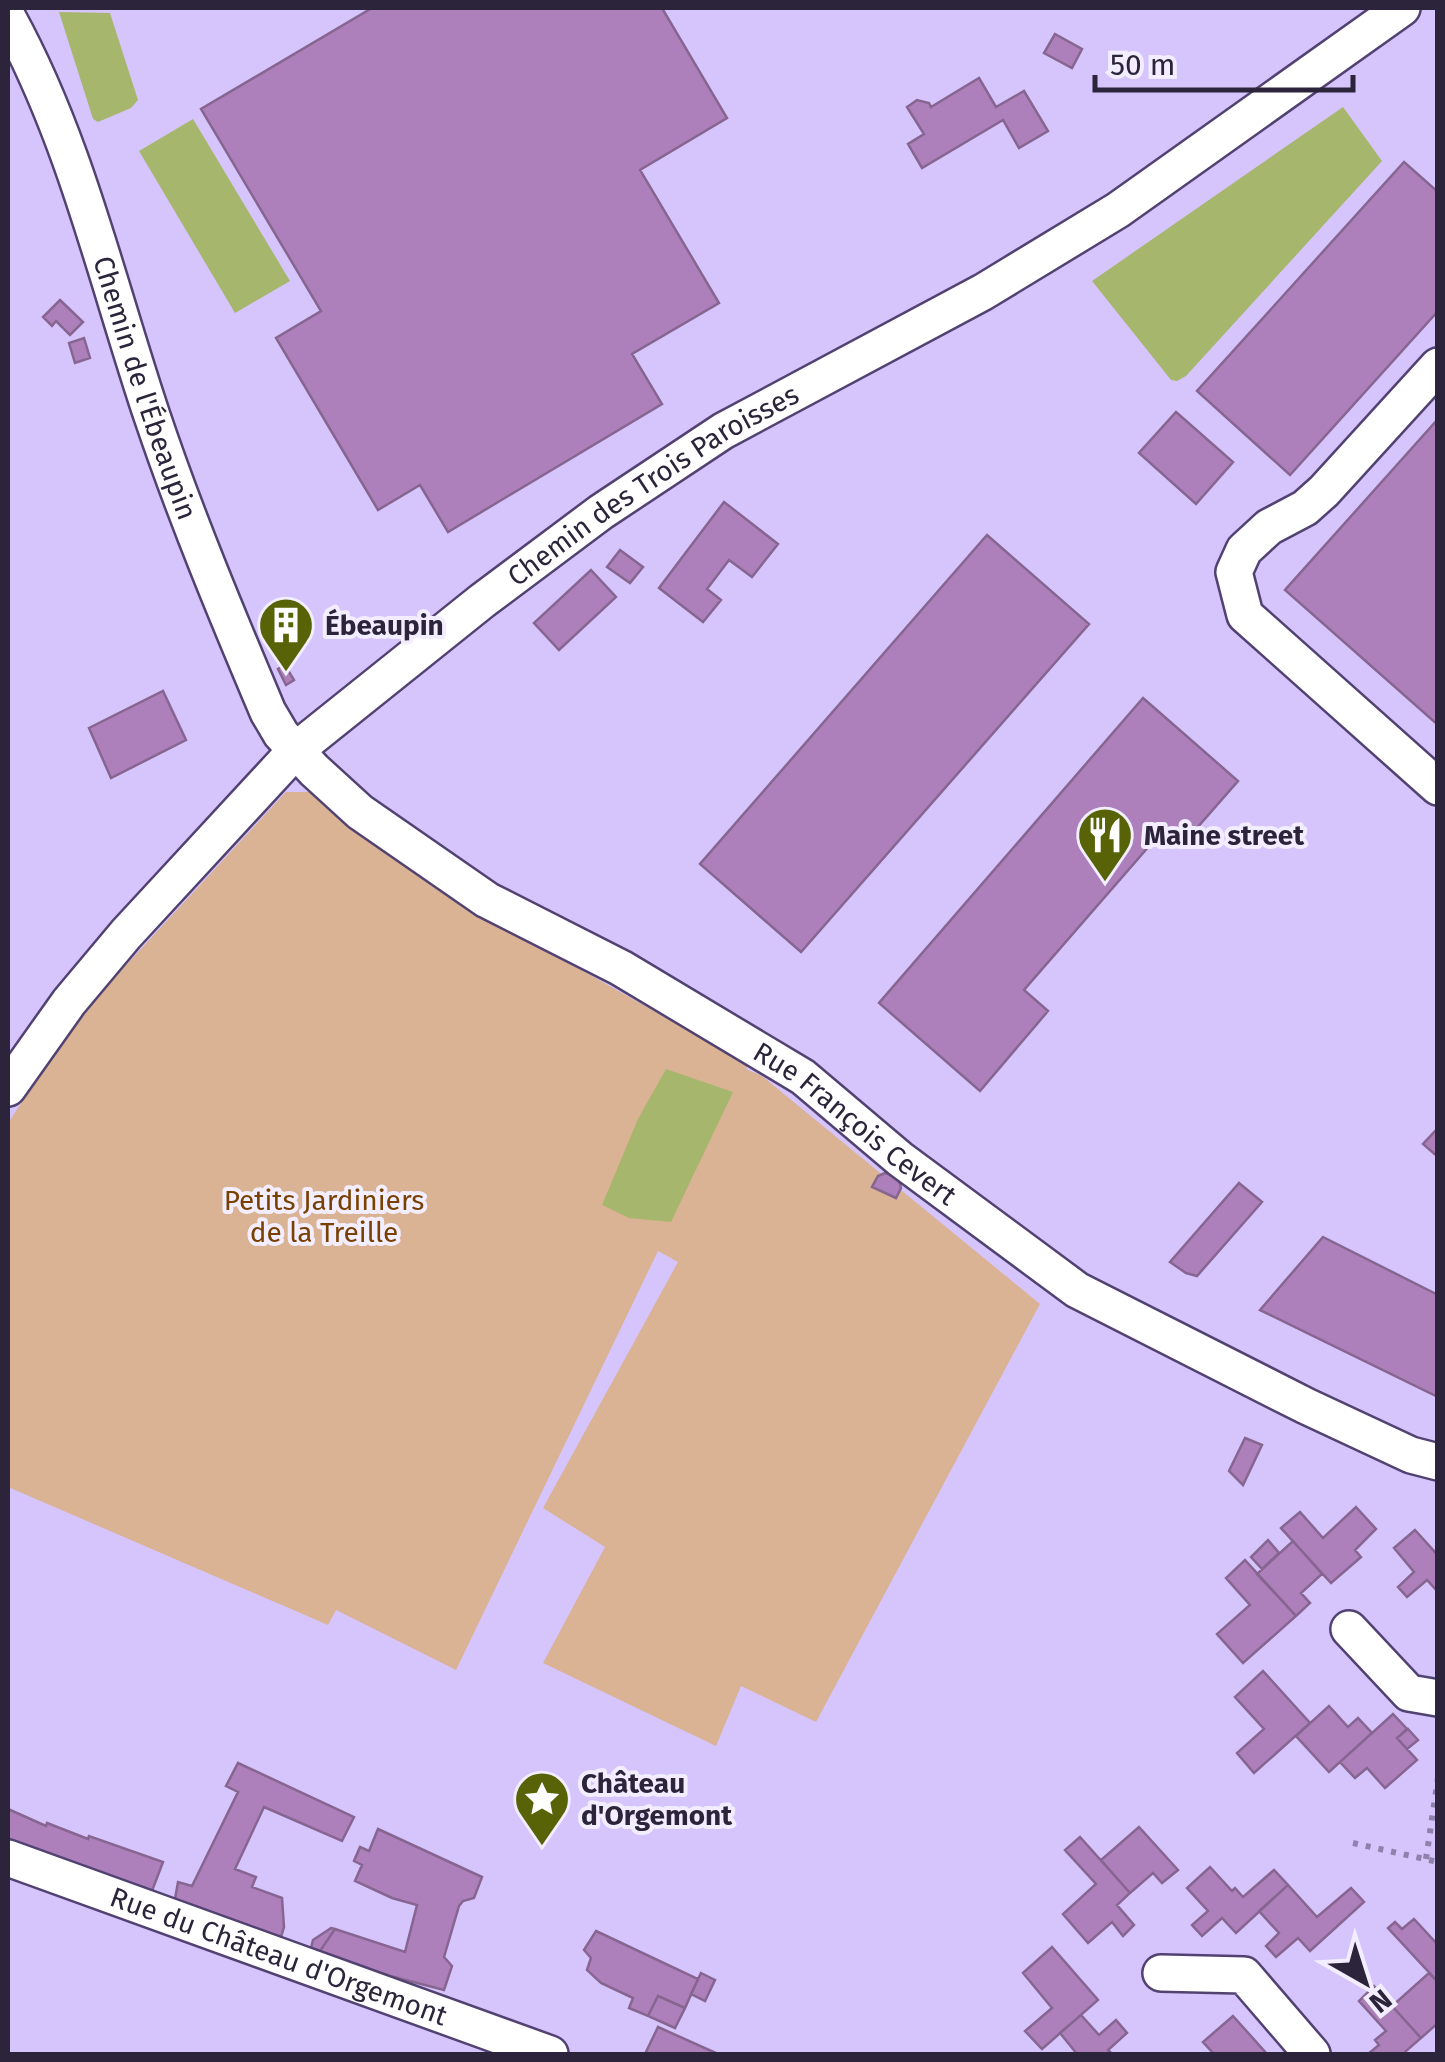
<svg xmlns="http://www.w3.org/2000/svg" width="1445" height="2062" viewBox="0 0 1445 2062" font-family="'Fira Sans',sans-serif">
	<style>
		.green { fill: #dab294 }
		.water { fill: #a7b66d }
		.building { fill: #ad80bb; stroke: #876591; stroke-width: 2.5 }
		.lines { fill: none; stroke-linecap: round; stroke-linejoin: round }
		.minor-casing { stroke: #514271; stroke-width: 40 }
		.path { stroke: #8e81ab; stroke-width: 6; stroke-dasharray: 5 8; stroke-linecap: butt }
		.minor { stroke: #fff; stroke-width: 35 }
		.labels { text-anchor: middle; stroke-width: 8; stroke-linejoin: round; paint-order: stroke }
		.street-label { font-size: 28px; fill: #2b243a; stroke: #f2eeff }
		.poi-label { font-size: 28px; font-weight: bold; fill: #2b243a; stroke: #f2eeff; text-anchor: start }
		.park-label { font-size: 28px; fill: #794001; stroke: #f2eeff }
	</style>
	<rect width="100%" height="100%" fill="#d6c5fd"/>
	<path class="green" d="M 286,792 L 309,792 L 473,909 L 748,1064 L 746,1069 L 762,1076 L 1040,1304 L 816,1722 L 741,1686 L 716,1746 L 543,1663 L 605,1547 L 543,1508 L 678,1262 L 658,1251 L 456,1670 L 336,1610 L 328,1625 L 8,1487 L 8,1123 L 78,1017 Z"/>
	<path class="water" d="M 59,12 L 110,13 L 138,100 L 131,108 L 98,122 L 93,119 Z
		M 1343,107 L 1382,161 L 1186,376 L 1177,381 L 1171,380 L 1092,281 Z
		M 193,119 L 290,281 L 235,313 L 139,151 Z
		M 666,1069 L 733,1092 L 671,1222 L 629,1218 L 602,1205 L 638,1119 Z"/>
	<path class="building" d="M 372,8 L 662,8 L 727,118 L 640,170 L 719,303 L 632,354 L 662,404 L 448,532 L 420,485 L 378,510 L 276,338 L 321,311 L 201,109 Z
		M 1055,34 L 1082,49 L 1072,68 L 1044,53 Z
		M 979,78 L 996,107 L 1024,91 L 1048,131 L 1019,148 L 1003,120 L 922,168 L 908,144 L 924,134 L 907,107 L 917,100 L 929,103 L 931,107 Z
		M 1404,162 L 1438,192 L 1438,311 L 1290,475 L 1197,391 Z
		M 60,300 L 83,322 L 70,335 L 56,321 L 52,326 L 43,317 Z
		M 84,338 L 90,358 L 75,363 L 69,343 Z
		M 1176,412 L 1233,462 L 1196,504 L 1139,453 Z
		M 1438,419 L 1438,725 L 1285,590 Z
		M 724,502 L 778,544 L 752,577 L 729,560 L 707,589 L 721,600 L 703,622 L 659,588 Z
		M 987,535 L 1089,624 L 801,952 L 700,864 Z
		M 620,550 L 643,567 L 630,583 L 607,567 Z
		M 591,570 L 616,597 L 559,650 L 534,623 Z
		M 285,665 L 294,680 L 286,685 L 278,669 Z
		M 163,691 L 186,740 L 111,778 L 89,728 Z
		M 1143,698 L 1238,781 L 1182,845 L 1164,829 L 1024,990 L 1048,1011 L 980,1091 L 879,1003 Z
		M 1438,1128 L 1438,1157 L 1423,1144 Z
		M 885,1173 L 894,1174 L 899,1180 L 901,1188 L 896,1198 L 872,1187 L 878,1176 Z
		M 1239,1183 L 1262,1202 L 1197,1276 L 1186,1273 L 1170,1262 Z
		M 1323,1237 L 1438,1295 L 1438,1397 L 1260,1310 Z
		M 1245,1438 L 1262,1445 L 1243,1485 L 1229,1471 Z
		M 1356,1507 L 1376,1529 L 1355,1550 L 1361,1557 L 1331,1583 L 1281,1528 L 1300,1512 L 1323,1538 Z
		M 1415,1530 L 1435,1552 L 1438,1550 L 1438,1592 L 1427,1580 L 1407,1597 L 1398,1587 L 1414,1572 L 1394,1548 Z
		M 1268,1540 L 1279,1553 L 1262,1569 L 1251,1557 Z
		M 1293,1541 L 1322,1574 L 1301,1593 L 1310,1603 L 1296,1616 L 1257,1574 Z
		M 1245,1560 L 1296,1616 L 1243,1663 L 1217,1634 L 1250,1605 L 1226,1578 Z
		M 1263,1671 L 1310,1723 L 1254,1773 L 1237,1753 L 1264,1729 L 1235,1697 Z
		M 1329,1706 L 1348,1727 L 1358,1718 L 1372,1733 L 1329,1772 L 1296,1736 Z
		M 1393,1714 L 1407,1729 L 1397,1738 L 1417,1760 L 1385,1788 L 1367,1768 L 1355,1778 L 1340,1762 Z
		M 1408,1729 L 1418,1740 L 1407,1749 L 1397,1738 Z
		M 238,1763 L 354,1817 L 342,1841 L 264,1807 L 235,1869 L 256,1877 L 252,1887 L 282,1898 L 284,1927 L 281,1937 L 175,1899 L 178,1882 L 192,1886 L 238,1792 L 226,1786 Z
		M 8,1809 L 46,1826 L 47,1823 L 88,1839 L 89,1836 L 163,1862 L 152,1891 L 8,1840 Z
		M 1139,1827 L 1178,1870 L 1162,1883 L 1153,1873 L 1130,1893 L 1101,1860 Z
		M 378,1829 L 482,1877 L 474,1898 L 463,1901 L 459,1906 L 444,1957 L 452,1966 L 444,1990 L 390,1976 L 320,1951 L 335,1929 L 405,1952 L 417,1905 L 392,1898 L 355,1881 L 362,1865 L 354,1861 L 360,1847 L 369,1851 Z
		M 1080,1837 L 1130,1893 L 1117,1905 L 1134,1925 L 1123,1936 L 1112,1922 L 1088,1943 L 1063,1914 L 1096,1884 L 1065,1850 Z
		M 1210,1867 L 1232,1891 L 1235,1888 L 1243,1897 L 1274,1870 L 1288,1885 L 1236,1933 L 1222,1918 L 1202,1936 L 1192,1925 L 1208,1911 L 1187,1888 Z
		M 1288,1885 L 1317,1917 L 1351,1888 L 1364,1902 L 1310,1951 L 1298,1938 L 1276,1957 L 1266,1946 L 1279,1933 L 1259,1911 Z
		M 1414,1919 L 1438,1945 L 1438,1982 L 1388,1928 L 1395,1922 L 1402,1929 Z
		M 331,1928 L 335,1929 L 320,1951 L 311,1948 L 313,1940 Z
		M 596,1931 L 698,1979 L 685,2008 L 658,1996 L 648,2016 L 629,2008 L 633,1998 L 601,1983 L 587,1970 L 591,1958 L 584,1950 Z
		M 1052,1947 L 1098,2000 L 1042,2049 L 1025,2031 L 1052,2008 L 1023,1973 Z
		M 701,1973 L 715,1980 L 705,2001 L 691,1994 Z
		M 1429,1973 L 1438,1982 L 1438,2023 L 1421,2038 L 1392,2006 Z
		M 1374,1986 L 1421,2038 L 1406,2051 L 1409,2054 L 1368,2054 L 1379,2045 L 1375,2040 L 1386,2031 L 1359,2001 Z
		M 658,1996 L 685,2008 L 675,2028 L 648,2016 Z
		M 1081,2015 L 1099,2035 L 1116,2020 L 1127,2033 L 1108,2050 L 1112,2054 L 1077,2054 L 1060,2033 Z
		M 1233,2016 L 1267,2054 L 1214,2054 L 1203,2042 Z
		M 658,2027 L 718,2054 L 645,2054 Z"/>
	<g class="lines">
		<g class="minor-casing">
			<g id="minor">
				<path id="s1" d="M 8,18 C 76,142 107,282 152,416 C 186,517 227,615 268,712 L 281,734 L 314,770 L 360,812 L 487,900 L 621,968 L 803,1077 L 900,1159 L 1077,1290 L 1306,1406 L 1411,1455 L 1438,1462"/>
				<path d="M 1438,366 L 1324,491 L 1305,508 L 1269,527 L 1244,550 L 1234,572 L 1245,615 L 1438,787"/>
				<path id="s2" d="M 8,1088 L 69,1002 L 126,934 L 296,750 L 482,601 L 601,512 L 723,431 L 983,292 L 1118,210 L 1402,8"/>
				<path d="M 1349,1629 L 1409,1693 L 1438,1698"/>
				<path id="s3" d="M 8,1858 L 550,2054"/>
				<path d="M 1161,1973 L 1244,1975 L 1312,2054"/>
			</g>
		</g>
		<path class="path" d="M 1353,1843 L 1438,1862
			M 1426,1859 L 1438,1778"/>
		<use href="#minor" class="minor"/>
	</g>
	<defs>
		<g id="building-pin" transform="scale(2.875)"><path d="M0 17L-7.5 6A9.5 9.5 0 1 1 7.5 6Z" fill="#576306" stroke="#f2eeff"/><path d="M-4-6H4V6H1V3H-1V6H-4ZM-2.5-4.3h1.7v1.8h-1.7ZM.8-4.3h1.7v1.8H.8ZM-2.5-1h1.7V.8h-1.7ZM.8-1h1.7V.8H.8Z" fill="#fff"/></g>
		<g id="restaurant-pin" transform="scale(2.875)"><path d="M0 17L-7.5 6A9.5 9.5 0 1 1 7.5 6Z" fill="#576306" stroke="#f2eeff"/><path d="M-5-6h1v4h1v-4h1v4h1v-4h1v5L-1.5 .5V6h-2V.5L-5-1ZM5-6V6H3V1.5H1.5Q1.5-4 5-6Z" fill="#fff"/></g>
		<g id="sight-pin" transform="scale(2.875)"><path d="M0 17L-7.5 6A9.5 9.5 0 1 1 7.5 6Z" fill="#576306" stroke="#f2eeff"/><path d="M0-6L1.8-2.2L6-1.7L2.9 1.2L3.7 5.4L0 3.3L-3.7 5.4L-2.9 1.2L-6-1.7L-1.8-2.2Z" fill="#fff"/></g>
	</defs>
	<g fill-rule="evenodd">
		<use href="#building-pin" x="286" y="625"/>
		<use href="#restaurant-pin" x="1105" y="835"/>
		<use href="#sight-pin" x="542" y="1799"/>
	</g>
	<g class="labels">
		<g class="street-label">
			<text dy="10" stroke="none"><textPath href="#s1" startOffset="395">Chemin de l'Ébeaupin</textPath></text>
			<text dy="10" stroke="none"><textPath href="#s2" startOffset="890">Chemin des Trois Paroisses</textPath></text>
			<text dy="10" stroke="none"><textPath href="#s1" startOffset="1465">Rue François Cevert</textPath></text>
			<text dy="10" stroke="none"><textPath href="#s3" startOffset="288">Rue du Château d'Orgemont</textPath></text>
		</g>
		<g class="poi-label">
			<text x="325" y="635">Ébeaupin</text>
			<text x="1144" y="845">Maine street</text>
			<text x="581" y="1793">Château<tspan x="581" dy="32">d'Orgemont</tspan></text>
		</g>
		<g class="park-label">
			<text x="324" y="1210">Petits Jardiniers<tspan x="324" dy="32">de la Treille</tspan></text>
		</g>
	</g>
	<rect width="1445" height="2062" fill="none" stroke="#2b243a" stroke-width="20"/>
	<g transform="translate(1365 1982) rotate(141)" stroke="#f2eeff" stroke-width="8" paint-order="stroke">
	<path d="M0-8L18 38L0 25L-18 38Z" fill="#2b243a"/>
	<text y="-15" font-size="28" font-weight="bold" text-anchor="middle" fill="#2b243a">N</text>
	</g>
	<path d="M1095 75v15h258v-15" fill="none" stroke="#2b243a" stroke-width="5"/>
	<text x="1110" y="75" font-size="30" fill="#2b243a" stroke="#f2eeff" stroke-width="8" paint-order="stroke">50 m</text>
</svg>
